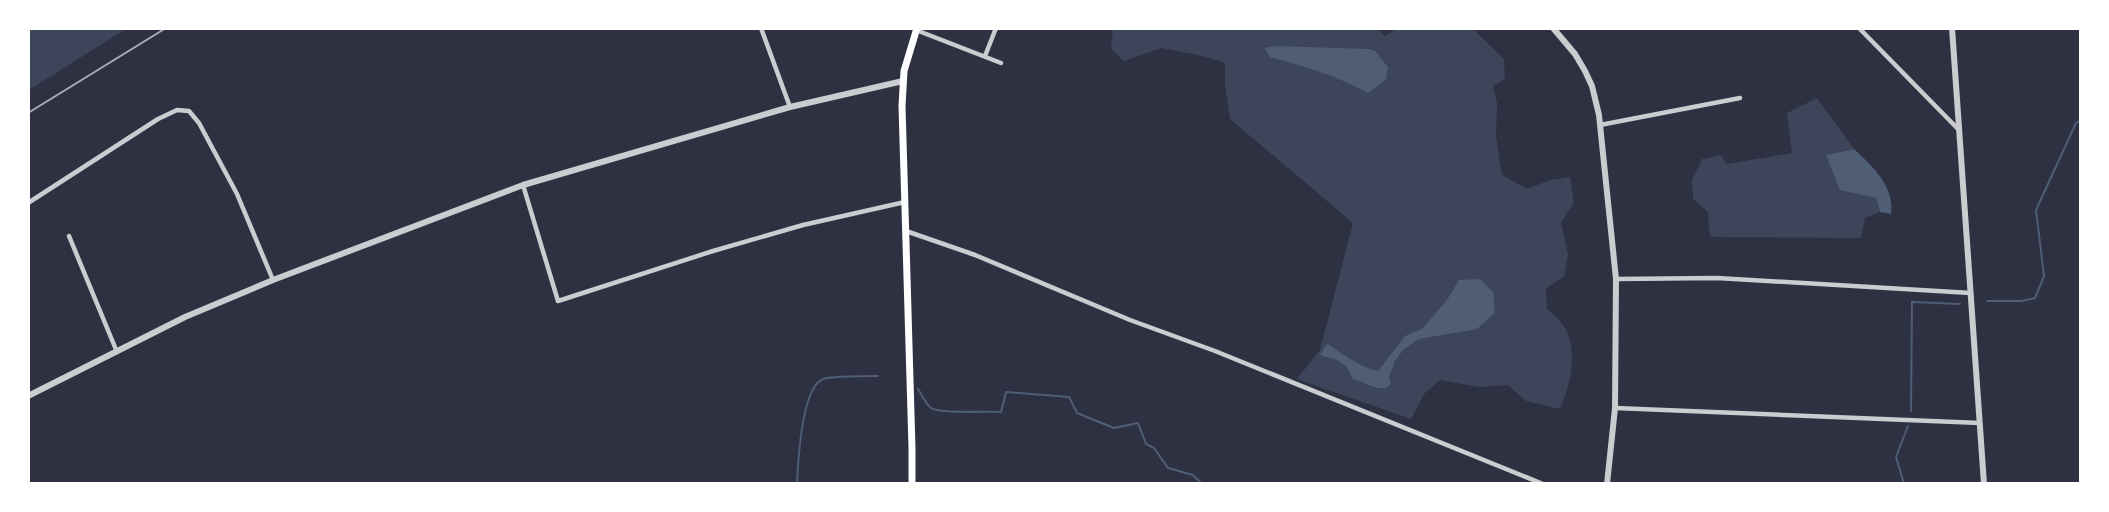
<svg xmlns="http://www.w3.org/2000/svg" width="2109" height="512" viewBox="0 0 2109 512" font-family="Barlow,sans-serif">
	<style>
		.green { fill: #3c4559 }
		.water { fill: #4f5d75 }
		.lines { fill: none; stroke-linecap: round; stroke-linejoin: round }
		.stream { stroke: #4f5d75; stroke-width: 2 }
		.minor { stroke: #caccd0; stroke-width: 4.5 }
		.tertiary { stroke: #caccd0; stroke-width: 6 }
		.secondary { stroke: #fff; stroke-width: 7 }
		.rail { stroke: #abadb3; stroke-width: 2 }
	</style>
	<rect width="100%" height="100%" fill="#2d3142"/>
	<path class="green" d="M 29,28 L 126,28 L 126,29 L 29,90 Z
		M 1376,28 L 1385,36 L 1396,29 L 1473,29 L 1504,59 L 1505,79 L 1493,86 L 1497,103 L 1496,137 L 1502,175 L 1527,189 L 1550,180 L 1570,177 L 1574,203 L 1561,222 L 1568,255 L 1564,276 L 1546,289 L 1547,309 C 1552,313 1557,317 1561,322 C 1580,347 1571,383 1560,409 L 1526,401 L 1508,385 L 1479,387 L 1440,380 L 1424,394 L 1411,419 L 1297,379 L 1320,350 L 1353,223 L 1230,119 L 1225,85 L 1225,63 L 1203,56 L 1161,48 L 1124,61 L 1111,49 L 1113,29 Z
		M 1817,98 L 1854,149 L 1826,155 L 1876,198 L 1880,212 L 1865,218 L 1861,238 L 1710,237 L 1708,212 L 1693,199 L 1692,180 L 1702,159 L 1721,155 L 1726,164 L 1792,153 L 1787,113 Z"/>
	<path class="water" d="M 1277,46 L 1369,49 L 1375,51 L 1388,67 L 1386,80 L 1368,93 C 1338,76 1303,66 1270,57 L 1264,48 Z
		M 1854,149 C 1872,166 1895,186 1891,214 L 1880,212 L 1876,198 L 1840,190 L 1826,155 Z
		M 1480,279 L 1493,292 L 1495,313 L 1477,329 L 1419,339 L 1403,350 L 1395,361 L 1389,377 L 1391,383 L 1387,388 C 1373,390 1366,382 1353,379 L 1346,366 L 1337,360 L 1320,355 L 1327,344 C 1344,354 1359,367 1378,371 L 1405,336 L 1422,329 L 1447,300 L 1459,280 Z"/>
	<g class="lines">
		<path class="stream" d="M 1987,301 L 2021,301 L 2035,298 L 2044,276 L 2036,210 L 2076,123 L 2080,121
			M 918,389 C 922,395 926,404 931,408 C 939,414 988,411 1001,412 L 1006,392 L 1069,397 L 1077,413 L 1114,428 L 1138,423 L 1146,444 L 1154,448 L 1168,468 L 1193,475 L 1202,484
			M 1911,411 L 1912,302 L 1960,304
			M 797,484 C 798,463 801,388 823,379 C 831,376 868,376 878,376
			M 1904,484 L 1896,457 L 1908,426"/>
		<path class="minor" d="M 761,28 L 790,107
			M 1859,28 L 1958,129
			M 916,30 L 1001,63
			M 985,56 L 996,28
			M 1600,125 L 1740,98
			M 523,185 L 558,301 L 713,251 L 803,225 L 905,202
			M 28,203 L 158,119 L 177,110 L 189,111 L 199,123 L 237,194 L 273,280
			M 906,231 L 975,255 L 1130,320 L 1215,351 L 1543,484
			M 69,236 L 117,352
			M 1616,279 L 1717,278 L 1971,293
			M 1615,408 L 1980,423"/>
		<path class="tertiary" d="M 1553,28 L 1575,54 L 1585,71 L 1592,86 L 1599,115 L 1616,279 L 1615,408 L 1607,484
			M 1952,28 L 1984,484
			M 28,396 L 185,317 L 273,280 L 523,185 L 790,107 L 903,81"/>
		<path class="secondary" d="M 912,484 L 912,448 L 902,106 L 904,71 L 917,28"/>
		<path class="rail" d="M 28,113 L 166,28"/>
	</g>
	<rect width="2109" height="512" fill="none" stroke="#ffffff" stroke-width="60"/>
</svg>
